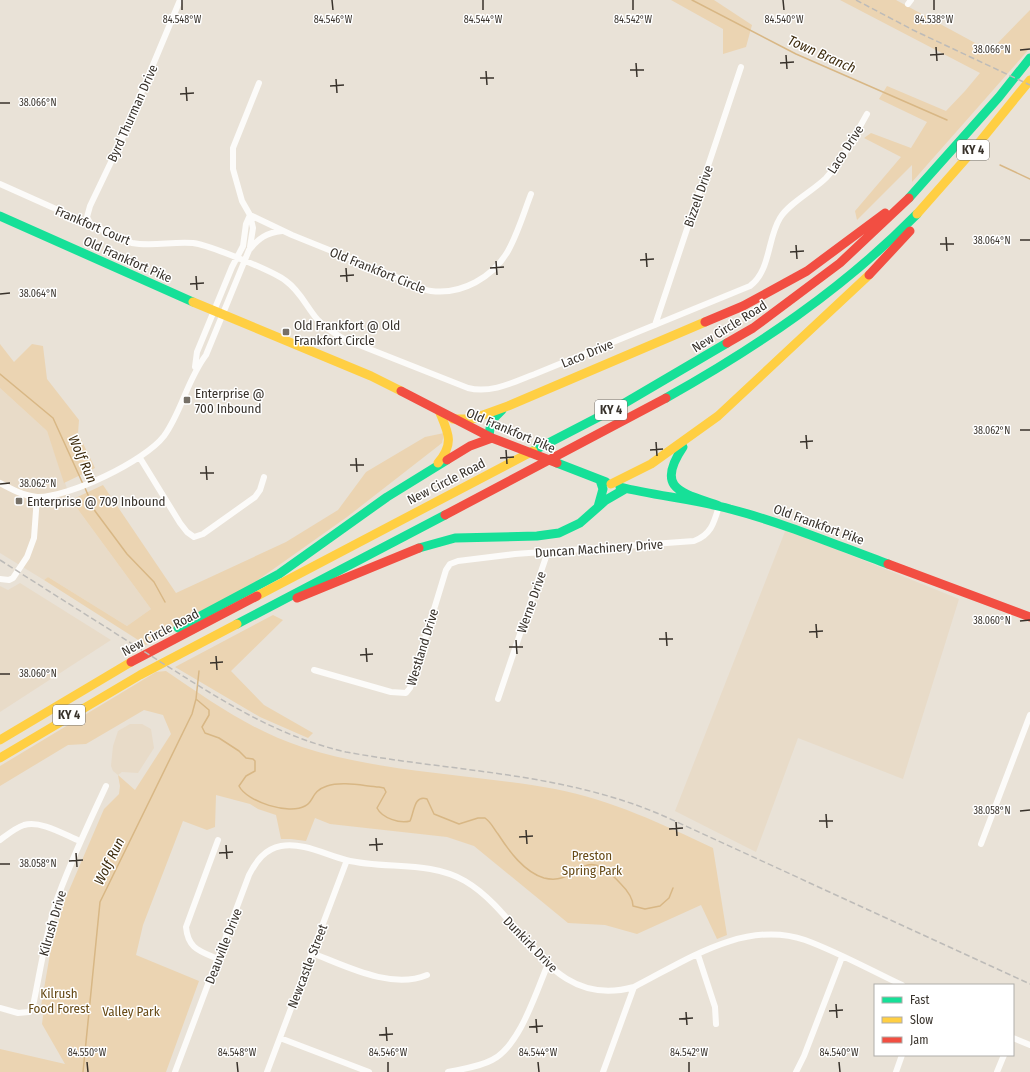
<svg xmlns="http://www.w3.org/2000/svg" width="1030" height="1072" viewBox="0 0 1030 1072" font-family="'Fira Sans Condensed',sans-serif">
	<style>
		.built { fill: #e8dbc8 }
		.green { fill: #ebd4b2 }
		.lines { fill: none; stroke-linecap: round; stroke-linejoin: round }
		.stream { stroke: #d8b785; stroke-width: 1.5 }
		.street { stroke: #fcfbf9; stroke-width: 6 }
		.fast { stroke: #16e098; stroke-width: 9 }
		.slow { stroke: #ffcf43; stroke-width: 9 }
		.jam { stroke: #f24e42; stroke-width: 9 }
		.rail { stroke: #bdbbb8; stroke-width: 1.5; stroke-dasharray: 6 3; stroke-linecap: butt }
		.ticks { fill: none; stroke: #38322b; stroke-width: 1.5 }
		.poi-dot { fill: #767067; stroke: #fff; stroke-width: 1.5 }
		.labels { text-anchor: middle; stroke-width: 3; stroke-linejoin: round; paint-order: stroke }
		.shield { fill: #fff; stroke: #74706b; stroke-width: 1 }
		.shield-label { font-size: 12px; font-weight: bold; fill: #38322b }
		.street-label { font-size: 13px; fill: #38322b; stroke: #fff }
		.poi-label { font-size: 13px; fill: #38322b; stroke: #fff; text-anchor: start }
		.park-label { font-size: 13px; fill: #664915; stroke: #fff }
		.water-label { font-size: 14px; font-style: italic; fill: #3f2d0f; stroke: #fff }
		.ticks-label { font-size: 10px; text-anchor: middle; fill: #38322b; stroke: #fff; stroke-width: 3; stroke-linejoin: round; paint-order: stroke }
	</style>
	<rect width="100%" height="100%" fill="#e9e2d7"/>
	<path class="built" d="M 0,388 L 47,431 L 71,500 L 151,609 L 127,626 L 48,577 L 44,580 L 0,553 Z
		M 786,529 L 959,599 L 903,779 L 798,738 L 756,852 L 675,811 Z
		M 20,583 L 111,640 L 0,712 L 0,586 L 8,590 Z
		M 130,724 L 142,724 L 151,729 L 154,748 L 138,773 L 122,772 L 118,775 L 113,771 L 111,766 L 113,746 L 118,731 Z"/>
	<path class="green" d="M 671,0 L 714,0 L 752,25 L 746,47 L 723,54 L 723,29 Z
		M 840,0 L 896,0 L 990,51 L 1030,10 L 1030,48 L 912,182 L 912,165 L 857,220 L 855,211 L 901,157 L 864,138 L 871,133 L 911,148 L 927,122 L 879,99 L 887,86 L 946,111 L 965,91 L 980,73 Z
		M 0,344 L 14,362 L 32,344 L 43,346 L 47,379 L 79,420 L 78,433 L 95,468 L 64,483 L 47,431 L 0,388 Z
		M 444,433 L 442,443 L 347,517 L 245,589 L 146,645 L 44,580 L 48,577 L 127,626 L 151,609 L 71,500 L 103,485 L 176,593 L 286,542 L 338,510 L 366,472 L 425,437 Z
		M 273,615 L 283,620 L 231,671 L 264,705 L 313,733 L 308,738 L 260,717 L 175,667 Z
		M 166,671 C 209,700 252,731 302,747 C 382,773 473,774 555,789 C 612,800 662,824 713,848 L 727,935 L 717,939 L 701,905 L 637,934 L 605,925 L 568,923 L 474,846 L 447,837 L 330,824 L 315,818 L 306,841 L 291,839 L 281,839 L 276,815 L 258,809 L 250,804 L 216,795 L 215,827 L 207,830 L 183,821 L 143,925 L 136,955 L 199,981 L 166,1072 L 0,1072 L 0,1049 L 65,1064 L 42,1024 L 43,1016 L 41,1006 L 50,954 L 64,902 L 104,809 L 119,794 L 120,786 L 118,775 L 135,790 L 171,734 L 163,715 L 144,710 L 86,744 L 68,745 L 0,786 L 0,766 L 156,672 Z"/>
	<g class="lines">
		<path class="stream" d="M 692,0 L 796,54 L 947,120
			M 1000,165 L 1030,179
			M 0,374 L 53,418 L 83,484
			M 85,488 L 95,511 L 127,554 L 154,582 L 165,602
			M 196,699 L 209,710 L 209,715 L 202,727 L 205,733 L 219,738 L 239,751 L 246,758 L 253,759 L 255,761 L 255,771 L 246,776 L 239,786 C 247,802 289,815 305,806 C 314,802 311,791 327,786 C 342,781 364,786 379,787 L 384,788 L 386,792 L 377,808 C 382,818 400,824 410,821 C 414,813 414,794 427,799 L 434,814 L 459,824 L 478,818 L 485,818 C 491,822 494,829 498,834 C 509,851 524,872 544,878 C 580,887 581,840 620,883 C 626,889 633,897 633,906 L 645,909 L 660,906 L 669,898 L 673,888
			M 83,1072 L 100,902 L 192,714 L 196,699 L 199,671"/>
		<path class="street" d="M 908,4 L 911,0
			M 259,83 L 233,148 L 233,169 L 242,201 L 250,215 L 292,235 L 411,283 C 417,286 424,290 431,291 C 462,295 493,277 508,251 C 518,233 524,212 531,194
			M 0,184 L 132,243 C 153,247 173,241 193,243 C 209,245 273,271 286,281 C 300,291 306,306 317,319 C 325,328 334,333 344,339 L 468,388 C 491,394 514,382 535,374 L 750,286 C 771,270 767,239 780,218 C 789,203 813,191 826,178 C 843,160 855,135 867,114
			M 91,225 L 87,217 L 90,206 L 122,139 L 180,0
			M 250,247 L 253,228 L 250,215
			M 655,325 L 741,67
			M 195,367 L 197,352 L 232,267 L 243,246 L 246,224 L 250,215
			M 140,458 L 180,523 L 187,532 L 194,537 L 203,534 L 255,497 L 260,490 L 264,477
			M 0,483 C 11,489 24,496 37,497 C 68,498 145,461 164,436 C 182,411 187,380 206,355 L 249,250 C 259,238 266,233 282,231
			M 0,579 L 9,580 L 13,578 L 27,557 L 34,538 L 37,497
			M 314,670 L 391,692 L 406,693 L 410,688 L 446,570 L 450,564 L 458,561 L 515,554 L 694,541 C 711,535 714,523 719,506
			M 498,699 L 548,551
			M 0,840 C 7,835 15,828 24,825 C 41,820 65,835 80,841
			M 218,840 L 186,927 C 188,949 200,951 218,959
			M 981,844 L 1030,715
			M 312,953 C 346,966 391,990 427,975
			M 698,955 L 715,1007 L 716,1024
			M 0,1008 L 18,1013 L 29,1012 L 33,1006 C 40,972 45,938 55,905 C 69,864 88,825 106,786
			M 280,1038 L 369,1072
			M 1013,1038 L 1030,1045
			M 175,1072 L 249,875 C 256,861 265,849 281,846 C 303,842 326,855 346,860 C 385,870 429,860 465,881 C 525,916 548,1011 634,987 C 685,961 745,919 805,940 C 838,952 870,970 902,985
			M 267,1072 L 347,860
			M 448,1072 C 462,1069 479,1067 492,1060 C 520,1046 536,992 548,964
			M 603,1072 L 634,987
			M 796,1072 L 804,1056 L 842,957
			M 896,1072 L 902,1055
			M 997,1072 L 1004,1055"/>
		<path class="fast" d="M 909,198 L 999,97 L 1030,58
			M 0,216 L 193,302
			M 666,398 C 757,347 843,289 917,214
			M 489,436 L 491,421 L 502,410
			M 683,447 C 654,490 683,493 719,506
			M 533,451 L 618,407 L 727,343
			M 557,463 L 606,482
			M 620,487 C 656,496 695,499 730,509 C 784,523 836,545 888,564
			M 598,507 L 603,489 L 600,480
			M 419,548 L 455,538 L 537,536 L 559,533 L 580,523 L 606,500 L 625,489
			M 237,624 L 445,515
			M 178,628 L 279,574 L 387,497 L 447,460"/>
		<path class="slow" d="M 917,214 L 969,155 L 1030,80
			M 193,302 L 371,376 L 401,391
			M 453,419 L 472,419 L 508,406 L 705,322
			M 438,463 C 454,444 449,434 440,413
			M 611,484 L 651,464 L 718,416 L 869,275
			M 257,596 L 533,451
			M 0,740 L 131,662
			M 0,758 L 140,675 L 237,624"/>
		<path class="jam" d="M 869,275 L 910,231
			M 705,322 L 743,306 L 807,271 L 885,213
			M 727,343 L 753,328 L 840,263 L 909,198
			M 401,391 L 492,438 L 557,463
			M 447,460 L 470,446 L 492,438
			M 445,515 L 666,398
			M 888,564 L 1030,617
			M 297,598 L 419,548
			M 131,662 L 257,596"/>
		<path class="rail" d="M 856,0 L 913,30 L 1030,85
			M 0,560 C 53,594 106,627 159,661 C 220,699 275,736 346,752 C 454,772 565,772 666,817 L 1030,984"/>
	</g>
	<path class="ticks" d="M 182,0 L 182,10M 332,0 L 333,10M 483,0 L 483,10M 633,0 L 633,10M 783,0 L 784,10M 934,0 L 934,10M 936,47 L 937,61M 1020,50 L 1030,49M 786,55 L 787,69M 930,55 L 944,54M 636,63 L 637,77M 780,63 L 794,62M 630,70 L 644,70M 486,71 L 487,85M 480,78 L 494,78M 336,79 L 337,93M 330,86 L 344,85M 186,87 L 187,101M 180,94 L 194,93M 0,103 L 10,103M 946,237 L 947,251M 1020,240 L 1030,240M 940,244 L 954,244M 796,245 L 797,259M 790,252 L 804,251M 646,253 L 647,267M 640,260 L 654,259M 496,261 L 497,275M 346,268 L 347,282M 490,268 L 504,267M 196,276 L 197,290M 340,276 L 354,275M 190,284 L 204,283M 0,294 L 10,293M 1020,430 L 1030,430M 806,435 L 807,449M 656,442 L 657,456M 800,442 L 813,441M 506,450 L 507,464M 650,450 L 663,449M 356,458 L 357,472M 500,458 L 514,457M 350,465 L 364,465M 206,466 L 207,480M 200,473 L 214,473M 0,484 L 10,483M 1020,621 L 1030,620M 816,624 L 817,638M 666,632 L 667,646M 809,632 L 823,631M 659,639 L 673,639M 516,640 L 517,654M 509,647 L 523,647M 366,648 L 367,662M 360,655 L 373,654M 216,656 L 217,670M 210,663 L 223,662M 0,674 L 10,674M 1020,811 L 1030,810M 826,814 L 827,828M 819,821 L 833,821M 676,822 L 677,836M 669,829 L 683,828M 526,830 L 527,844M 519,837 L 533,836M 376,838 L 377,851M 226,845 L 227,859M 369,845 L 383,844M 76,853 L 77,867M 219,853 L 233,852M 69,861 L 83,860M 0,864 L 10,864M 836,1004 L 837,1018M 829,1011 L 843,1010M 686,1012 L 687,1025M 536,1019 L 537,1033M 679,1019 L 693,1018M 386,1027 L 387,1041M 529,1027 L 543,1026M 379,1035 L 393,1034M 87,1062 L 88,1072M 237,1062 L 238,1072M 388,1062 L 388,1072M 538,1062 L 539,1072M 689,1062 L 689,1072M 839,1062 L 840,1072"/>
	<g class="poi-dot">
		<rect x="282" y="328" width="8" height="8" rx="2"/>
		<rect x="183" y="396" width="8" height="8" rx="2"/>
		<rect x="15" y="497" width="8" height="8" rx="2"/>
	</g>
	<g class="labels">
		<g class="shield">
			<rect x="957" y="140" width="32" height="20" rx="3"/>
			<rect x="595" y="400" width="32" height="20" rx="3"/>
			<rect x="53" y="705" width="32" height="20" rx="3"/>
		</g>
		<g class="shield-label">
			<text x="973" y="154">KY 4</text>
			<text x="611" y="414">KY 4</text>
			<text x="69" y="719">KY 4</text>
		</g>
		<g class="street-label">
			<text transform="translate(132 113) rotate(-66)" y="5">Byrd Thurman Drive</text>
			<text transform="translate(845 149) rotate(-57)" y="5">Laco Drive</text>
			<text transform="translate(698 196) rotate(-71)" y="5">Bizzell Drive</text>
			<text transform="translate(93 225) rotate(23)" y="5">Frankfort Court</text>
			<text transform="translate(128 259) rotate(24)" y="5">Old Frankfort Pike</text>
			<text transform="translate(378 270) rotate(22)" y="5">Old Frankfort Circle</text>
			<text transform="translate(729 326) rotate(-32)" y="5">New Circle Road</text>
			<text transform="translate(587 353) rotate(-22)" y="5">Laco Drive</text>
			<text transform="translate(511 430) rotate(23)" y="5">Old Frankfort Pike</text>
			<text transform="translate(446 481) rotate(-27)" y="5">New Circle Road</text>
			<text transform="translate(819 524) rotate(20)" y="5">Old Frankfort Pike</text>
			<text transform="translate(599 548) rotate(-4)" y="5">Duncan Machinery Drive</text>
			<text transform="translate(531 602) rotate(-71)" y="5">Werne Drive</text>
			<text transform="translate(160 632) rotate(-28)" y="5">New Circle Road</text>
			<text transform="translate(422 647) rotate(-73)" y="5">Westland Drive</text>
			<text transform="translate(52 923) rotate(-74)" y="5">Kilrush Drive</text>
			<text transform="translate(531 944) rotate(46)" y="5">Dunkirk Drive</text>
			<text transform="translate(223 946) rotate(-69)" y="5">Deauville Drive</text>
			<text transform="translate(307 966) rotate(-69)" y="5">Newcastle Street</text>
		</g>
		<g class="poi-label">
			<text x="294" y="330">Old Frankfort @ Old<tspan x="294" dy="15">Frankfort Circle</tspan></text>
			<text x="195" y="398">Enterprise @<tspan x="195" dy="15">700 Inbound</tspan></text>
			<text x="27" y="506">Enterprise @ 709 Inbound</text>
		</g>
		<g class="park-label">
			<text x="592" y="860">Preston<tspan x="592" dy="15">Spring Park</tspan></text>
			<text x="59" y="998">Kilrush<tspan x="59" dy="15">Food Forest</tspan></text>
			<text x="131" y="1016">Valley Park</text>
		</g>
		<g class="water-label">
			<text transform="translate(822 54) rotate(24)" y="5">Town Branch</text>
			<text transform="translate(83 459) rotate(66)" y="5">Wolf Run</text>
			<text transform="translate(109 861) rotate(-64)" y="5">Wolf Run</text>
		</g>
	</g>
	<g class="ticks-label">
		<text x="182" y="23">84.548°W</text>
		<text x="333" y="23">84.546°W</text>
		<text x="483" y="23">84.544°W</text>
		<text x="633" y="23">84.542°W</text>
		<text x="784" y="23">84.540°W</text>
		<text x="934" y="23">84.538°W</text>
		<text x="992" y="53">38.066°N</text>
		<text x="38" y="106">38.066°N</text>
		<text x="992" y="244">38.064°N</text>
		<text x="38" y="297">38.064°N</text>
		<text x="992" y="434">38.062°N</text>
		<text x="38" y="487">38.062°N</text>
		<text x="992" y="624">38.060°N</text>
		<text x="38" y="677">38.060°N</text>
		<text x="992" y="814">38.058°N</text>
		<text x="38" y="867">38.058°N</text>
		<text x="87" y="1056">84.550°W</text>
		<text x="237" y="1056">84.548°W</text>
		<text x="388" y="1056">84.546°W</text>
		<text x="538" y="1056">84.544°W</text>
		<text x="689" y="1056">84.542°W</text>
		<text x="839" y="1056">84.540°W</text>
	</g>
	<rect x="874" y="984" width="140" height="72" fill="#ffffff" stroke="#afadaa"/>
	<rect x="882" y="997" width="20" height="6" fill="#16e098" stroke="#afadaa"/>
	<text x="910" y="1004" font-size="12" fill="#38322b">Fast</text>
	<rect x="882" y="1017" width="20" height="6" fill="#ffcf43" stroke="#afadaa"/>
	<text x="910" y="1024" font-size="12" fill="#38322b">Slow</text>
	<rect x="882" y="1037" width="20" height="6" fill="#f24e42" stroke="#afadaa"/>
	<text x="910" y="1044" font-size="12" fill="#38322b">Jam</text>
</svg>
